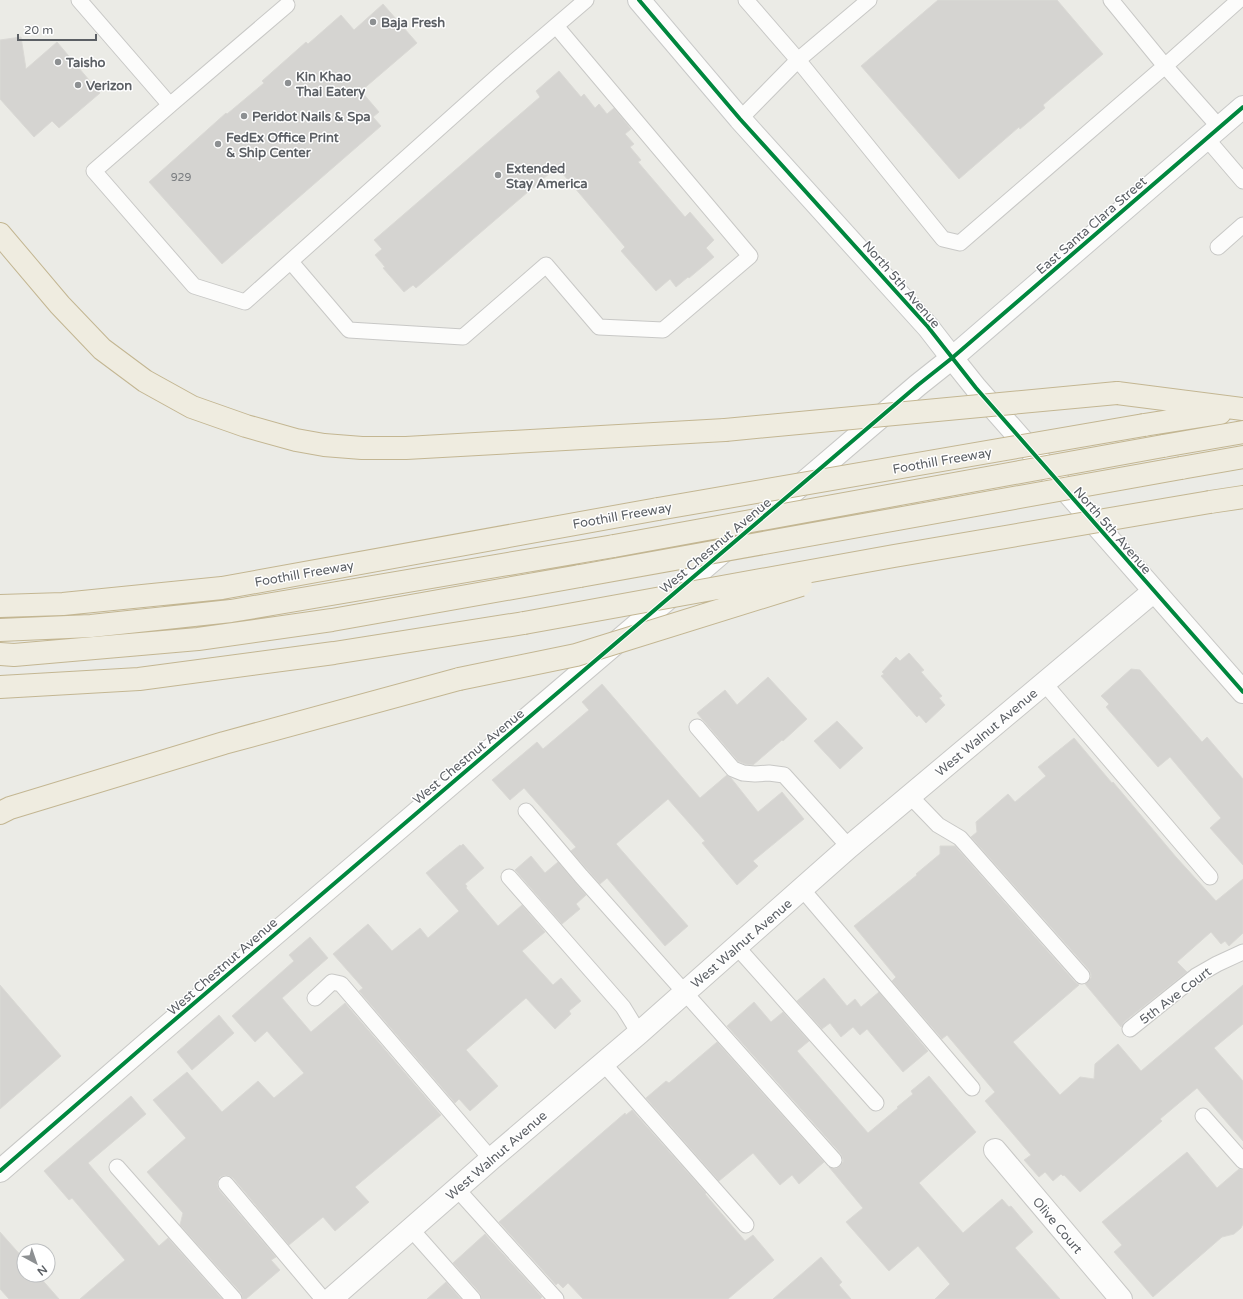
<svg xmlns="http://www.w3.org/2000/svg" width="1243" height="1299" viewBox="0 0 1243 1299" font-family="'Varela Round',sans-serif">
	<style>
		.building { fill: #d5d4d1; stroke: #dad9d5 }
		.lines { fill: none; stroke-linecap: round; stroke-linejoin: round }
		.lane-casing { stroke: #c8c8c6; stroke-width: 17 }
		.street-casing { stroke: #c8c8c6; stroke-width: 24 }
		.secondary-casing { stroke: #c8c9c8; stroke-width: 24 }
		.highway-casing { stroke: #c3b692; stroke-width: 24 }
		.lane { stroke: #fcfcfb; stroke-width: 15 }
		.street { stroke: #fcfcfb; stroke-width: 22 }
		.secondary { stroke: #fcfcfb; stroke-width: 22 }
		.highway { stroke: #efece0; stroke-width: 22 }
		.highway-bridge-casing { stroke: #c3b692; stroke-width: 24; stroke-linecap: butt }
		.highway-bridge { stroke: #efece0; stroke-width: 22 }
		.cycleway-casing { stroke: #fff; stroke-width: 6 }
		.cycleway { stroke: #00873e; stroke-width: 4 }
		.poi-dot { fill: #8d9092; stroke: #fff; stroke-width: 1.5 }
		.labels { text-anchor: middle; stroke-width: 3; stroke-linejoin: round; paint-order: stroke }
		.number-label { font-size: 11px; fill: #7a7d80 }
		.poi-label { font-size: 13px; font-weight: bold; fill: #5b5f64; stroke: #fff; text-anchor: start }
		.street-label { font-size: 13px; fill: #5b5f64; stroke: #fff }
	</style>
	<rect width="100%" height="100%" fill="#ebebe6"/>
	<path class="building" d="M 938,0 L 1057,0 L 1103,54 L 1043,105 L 1045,108 L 1020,129 L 1019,127 L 959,179 L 861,66 Z
		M 383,4 L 417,43 L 361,91 L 379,112 L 373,117 L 381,126 L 222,264 L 149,182 L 226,113 L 227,114 L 264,83 L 262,81 L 306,42 L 308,44 L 341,15 L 354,30 Z
		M 21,37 L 26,69 L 57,42 L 100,93 L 59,128 L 52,121 L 34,137 L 0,99 L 0,40 Z
		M 559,71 L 581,97 L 584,94 L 595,108 L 599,104 L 607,114 L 614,108 L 631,129 L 625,134 L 634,144 L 630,147 L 641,160 L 638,162 L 685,217 L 690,212 L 714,240 L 706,248 L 714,257 L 689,278 L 688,277 L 676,287 L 670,279 L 656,291 L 621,251 L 625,247 L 557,167 L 416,288 L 413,285 L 404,292 L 383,268 L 385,267 L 375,255 L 382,249 L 374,240 L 540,97 L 536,91 Z
		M 909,653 L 924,670 L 921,672 L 942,696 L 939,698 L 945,705 L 926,723 L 919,715 L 917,717 L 881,676 L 884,674 L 882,672 L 896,657 L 900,661 Z
		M 1131,669 L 1140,670 L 1202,742 L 1207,737 L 1243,779 L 1243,865 L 1210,828 L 1221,818 L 1170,757 L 1158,767 L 1106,707 L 1109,704 L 1101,696 Z
		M 768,677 L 807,719 L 783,741 L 782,740 L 753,765 L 745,764 L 738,761 L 697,713 L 725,690 L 737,705 Z
		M 602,684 L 700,798 L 727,775 L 731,778 L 758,812 L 782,792 L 804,819 L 753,861 L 758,866 L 737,885 L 702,843 L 705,841 L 668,799 L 616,844 L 688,926 L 665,946 L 607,878 L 600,884 L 571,851 L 576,847 L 524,788 L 510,800 L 492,780 L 537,742 L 543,749 L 589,710 L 582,702 Z
		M 837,721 L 863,748 L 840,769 L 814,741 Z
		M 1074,738 L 1112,783 L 1113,782 L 1176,857 L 1216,901 L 1243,879 L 1243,933 L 1229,946 L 1225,941 L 1221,944 L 1211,932 L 1177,962 L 1187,972 L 1124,1022 L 1121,1027 L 1085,984 L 1091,978 L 1091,974 L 1089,970 L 971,837 L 977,832 L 976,822 L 1008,794 L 1015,802 L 1046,776 L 1038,767 Z
		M 463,844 L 484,868 L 465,884 L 467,886 L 466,888 L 498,926 L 522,905 L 545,932 L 522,951 L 553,985 L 561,978 L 581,1001 L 569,1011 L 571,1014 L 555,1029 L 526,998 L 466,1050 L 498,1086 L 470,1111 L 459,1099 L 455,1103 L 359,991 L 363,988 L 333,954 L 368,924 L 392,951 L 420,928 L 428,938 L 459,911 L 426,873 L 460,845 L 461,846 Z
		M 940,846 L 955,846 L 1075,982 L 1079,985 L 1013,1042 L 1060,1095 L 1080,1077 L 1094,1079 L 1095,1064 L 1118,1044 L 1141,1071 L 1243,985 L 1243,1024 L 1214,1048 L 1243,1081 L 1243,1141 L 1197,1088 L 1160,1119 L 1162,1121 L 1080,1192 L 1064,1175 L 1063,1176 L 1061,1174 L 1053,1181 L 1045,1172 L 1039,1177 L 1024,1160 L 1031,1155 L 985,1101 L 995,1092 L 947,1035 L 942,1039 L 892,981 L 896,977 L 854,926 L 917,875 L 916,874 L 940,854 Z
		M 531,856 L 545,873 L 558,862 L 586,895 L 576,904 L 580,909 L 562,924 L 515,870 Z
		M 310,937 L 328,958 L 282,998 L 311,1032 L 345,1003 L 441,1115 L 355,1187 L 369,1202 L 335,1231 L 323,1217 L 289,1245 L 233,1178 L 229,1176 L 225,1175 L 220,1177 L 218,1181 L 217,1185 L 219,1190 L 276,1257 L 271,1260 L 280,1270 L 246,1299 L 243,1299 L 241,1293 L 180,1225 L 183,1213 L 147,1172 L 186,1138 L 153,1100 L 187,1072 L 222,1112 L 258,1081 L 274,1098 L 304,1073 L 267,1031 L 255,1042 L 232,1016 L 294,961 L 289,955 Z
		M 824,978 L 847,1006 L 855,999 L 861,1007 L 879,992 L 928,1051 L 903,1072 L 867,1029 L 860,1035 L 853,1027 L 841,1037 L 830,1023 L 822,1029 L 797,1001 Z
		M 0,985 L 61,1056 L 0,1109 Z
		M 754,1002 L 771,1022 L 783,1012 L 809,1041 L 797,1051 L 868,1133 L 898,1108 L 897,1107 L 913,1094 L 911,1091 L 929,1076 L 976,1132 L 919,1183 L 963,1233 L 1002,1199 L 1009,1207 L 1011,1206 L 1033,1232 L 1015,1248 L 1060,1299 L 935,1299 L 950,1284 L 918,1246 L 889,1271 L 846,1222 L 863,1208 L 829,1167 L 835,1169 L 840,1166 L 843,1162 L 843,1159 L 841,1154 L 727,1026 Z
		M 219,1015 L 234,1033 L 192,1070 L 177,1052 Z
		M 717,1042 L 824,1162 L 799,1184 L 792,1175 L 780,1185 L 753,1153 L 719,1181 L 646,1098 L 666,1081 L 669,1083 Z
		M 131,1096 L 146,1114 L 88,1163 L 159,1246 L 168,1238 L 222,1299 L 80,1299 L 125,1260 L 72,1198 L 69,1200 L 44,1171 Z
		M 632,1110 L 706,1193 L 705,1194 L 745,1241 L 753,1235 L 774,1260 L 728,1299 L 583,1299 L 568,1283 L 563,1288 L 558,1283 L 556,1285 L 499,1222 L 625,1113 L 626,1115 Z
		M 1187,1152 L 1217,1188 L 1239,1169 L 1243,1170 L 1243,1224 L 1241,1228 L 1234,1234 L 1222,1237 L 1153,1297 L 1114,1252 L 1122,1245 L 1102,1222 Z
		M 0,1232 L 24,1259 L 24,1275 L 38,1275 L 59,1299 L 9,1299 L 0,1289 Z
		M 485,1234 L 542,1297 L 540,1299 L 482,1299 L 480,1293 L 453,1263 Z
		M 821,1257 L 842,1282 L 839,1285 L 851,1299 L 773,1299 Z
		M 446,1282 L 461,1299 L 427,1299 Z"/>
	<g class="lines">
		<g class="lane-casing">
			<path id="lane" d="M 79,0 L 170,105 L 94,171 L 194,286 L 245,302 L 501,73 L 586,0
				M 746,0 L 798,60 L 943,239 L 960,243 L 1165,66 L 1239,0
				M 1111,0 L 1165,66 L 1220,128
				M 170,105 L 287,5
				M 740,119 L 798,60 L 869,0
				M 1207,139 L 1243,181
				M 1218,247 L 1243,225
				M 291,262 L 349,330 L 463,337 L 546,265 L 599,327 L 663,330 L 750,256 L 556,26
				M 1044,683 L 1210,877
				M 697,727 L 733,769 L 743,773 L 755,774 L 769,773 L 784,775 L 849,847
				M 910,796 L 938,825 L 960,838 L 1082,976
				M 526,811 L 581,876 L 834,1160
				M 509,877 L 623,1007 L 639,1033
				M 802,889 L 972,1088
				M 737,947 L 876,1103
				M 315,998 L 332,982 L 341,984 L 491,1159
				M 1130,1029 L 1196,976 L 1217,964 L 1243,952
				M 603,1063 L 746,1225
				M 1203,1116 L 1243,1161
				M 117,1167 L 234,1299
				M 226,1184 L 323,1299
				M 457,1189 L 556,1299
				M 411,1229 L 473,1299"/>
		</g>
		<g class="street-casing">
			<path id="street" d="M 995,1150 L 1121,1299
				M 0,1171 L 151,1040 L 918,385 L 952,358 L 976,388 L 1243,692
				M 331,1299 L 491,1159 L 639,1033 L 849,847 L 1154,591"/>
		</g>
		<g class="secondary-casing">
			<path id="secondary" d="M 639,0 L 740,119 L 928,327 L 952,358 L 1243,107"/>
		</g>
		<g class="highway-casing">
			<path id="highway" d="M 0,234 L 60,305 L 102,349 L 145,381 L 192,407 L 246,426 L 296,440 L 324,445 L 362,448 L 406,448 L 725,430
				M 1117,393 L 1243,409
				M 1144,425 L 1220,413
				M 1163,446 L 1243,432
				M 1181,468 L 1243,457
				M 1210,502 L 1243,497
				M 0,606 L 63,604 L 222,588 L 658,509
				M 0,630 L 91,626 L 231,611 L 614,546
				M 0,654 L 14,655 L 198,639 L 332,620 L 580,576
				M 0,687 L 139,679 L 334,653 L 524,623
				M 0,813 L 10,808 L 224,743 L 459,679"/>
		</g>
		<use href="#lane" class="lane"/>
		<use href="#street" class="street"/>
		<use href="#secondary" class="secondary"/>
		<use href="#highway" class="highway"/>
		<g class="highway-bridge-casing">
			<path id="highway-bridge" d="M 725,430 L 1117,393
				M 658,509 L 1144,425
				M 614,546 L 1163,446
				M 580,576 L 1181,468
				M 524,623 L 894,556 L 1210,502
				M 459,679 L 576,655 L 801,585"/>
		</g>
		<use href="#highway-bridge" class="highway-bridge"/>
		<g class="cycleway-casing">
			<path id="cycleway" d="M 639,0 L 740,119 L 928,327 L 976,388 L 1243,692
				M 0,1171 L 151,1040 L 918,385 L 952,358 L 1243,107"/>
		</g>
		<use href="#cycleway" class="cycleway"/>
	</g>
	<g class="poi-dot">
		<circle cx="373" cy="22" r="4"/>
		<circle cx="58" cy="62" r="4"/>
		<circle cx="288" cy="83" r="4"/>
		<circle cx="78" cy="85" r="4"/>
		<circle cx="244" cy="116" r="4"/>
		<circle cx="218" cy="144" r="4"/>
		<circle cx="498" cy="175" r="4"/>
	</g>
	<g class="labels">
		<g class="number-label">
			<text x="181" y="181">929</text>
		</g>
		<g class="poi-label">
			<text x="381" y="27">Baja Fresh</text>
			<text x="66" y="67">Taisho</text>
			<text x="296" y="81">Kin Khao<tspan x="296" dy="15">Thai Eatery</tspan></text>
			<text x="86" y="90">Verizon</text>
			<text x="252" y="121">Peridot Nails &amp; Spa</text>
			<text x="226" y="142">FedEx Office Print<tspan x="226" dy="15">&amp; Ship Center</tspan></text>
			<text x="506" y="173">Extended<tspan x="506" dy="15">Stay America</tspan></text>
		</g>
		<g class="street-label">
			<text transform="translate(1091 225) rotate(-41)" y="5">East Santa Clara Street</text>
			<text transform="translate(902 284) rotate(49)" y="5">North 5th Avenue</text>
			<text transform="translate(942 460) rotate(-10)" y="5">Foothill Freeway</text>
			<text transform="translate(622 515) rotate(-10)" y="5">Foothill Freeway</text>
			<text transform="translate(1113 530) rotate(49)" y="5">North 5th Avenue</text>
			<text transform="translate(715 545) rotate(-40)" y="5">West Chestnut Avenue</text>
			<text transform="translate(304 573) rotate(-10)" y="5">Foothill Freeway</text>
			<text transform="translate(986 732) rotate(-40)" y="5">West Walnut Avenue</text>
			<text transform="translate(468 756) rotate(-40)" y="5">West Chestnut Avenue</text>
			<text transform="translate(741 943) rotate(-41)" y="5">West Walnut Avenue</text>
			<text transform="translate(222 966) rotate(-41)" y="5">West Chestnut Avenue</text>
			<text transform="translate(1175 995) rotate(-37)" y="5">5th Ave Court</text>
			<text transform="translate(496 1155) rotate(-41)" y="5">West Walnut Avenue</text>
			<text transform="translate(1058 1225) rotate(50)" y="5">Olive Court</text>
		</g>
	</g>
	<g transform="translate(36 1263) rotate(140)"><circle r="19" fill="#ffffff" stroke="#bdbfc1"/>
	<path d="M0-3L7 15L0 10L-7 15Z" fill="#8d9092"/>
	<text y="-6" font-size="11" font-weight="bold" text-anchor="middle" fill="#5b5f64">N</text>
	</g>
	<path d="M18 34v6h78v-6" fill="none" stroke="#5b5f64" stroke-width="2"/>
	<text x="24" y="34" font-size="12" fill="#5b5f64" stroke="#ffffff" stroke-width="3" paint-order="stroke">20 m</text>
</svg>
